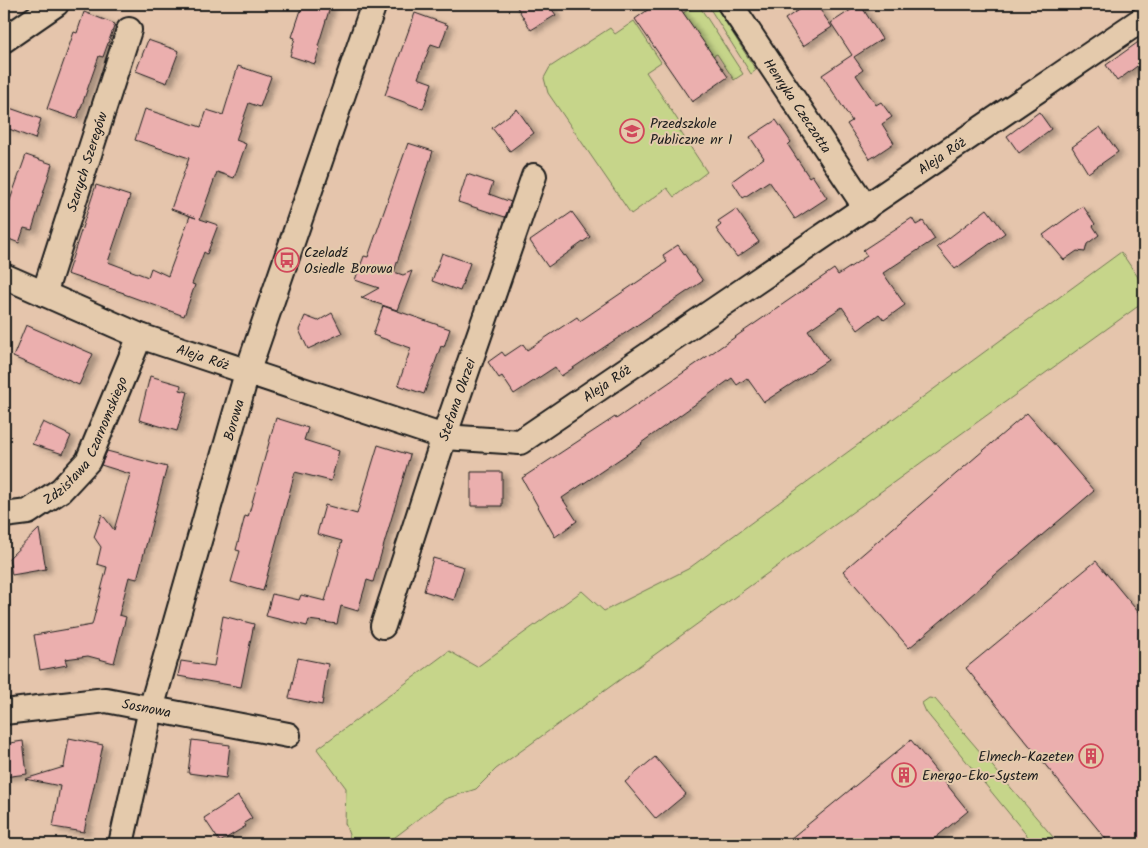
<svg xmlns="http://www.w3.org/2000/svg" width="1148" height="848" viewBox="0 0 1148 848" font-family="Kalam,sans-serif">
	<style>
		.green { fill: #c6d58a; stroke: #717853 }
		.building { fill: #ebafae; stroke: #1c1c1c; filter: url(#shadow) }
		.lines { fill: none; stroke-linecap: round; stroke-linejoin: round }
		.minor-casing { stroke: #1c1c1c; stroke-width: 28 }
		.minor { stroke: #e4caac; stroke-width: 24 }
		.labels { text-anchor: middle; stroke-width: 4; stroke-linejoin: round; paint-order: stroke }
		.street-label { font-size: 14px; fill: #1c1c1c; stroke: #e4caac }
		.poi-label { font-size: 14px; fill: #1c1c1c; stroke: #e4caac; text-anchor: start }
	</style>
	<defs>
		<filter id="shadow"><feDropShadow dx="5.5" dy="3" stdDeviation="2.5" flood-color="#0004"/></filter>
	</defs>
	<rect width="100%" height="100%" fill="#e5c5ac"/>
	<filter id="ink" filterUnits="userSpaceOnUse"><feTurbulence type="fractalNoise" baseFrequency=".02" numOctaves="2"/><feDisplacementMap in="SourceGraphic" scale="10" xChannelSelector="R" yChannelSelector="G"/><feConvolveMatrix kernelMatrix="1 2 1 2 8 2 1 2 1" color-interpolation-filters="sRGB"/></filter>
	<g filter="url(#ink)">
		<path class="green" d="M 698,4 L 743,74 L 734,80 L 717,54 L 713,56 L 683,13 Z
			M 707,4 L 714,4 L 756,70 L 751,74 Z
			M 634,21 L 661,62 L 646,72 L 679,122 L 676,125 L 707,172 L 674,197 L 667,188 L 631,214 L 548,93 L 544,78 L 550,67 L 610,28 L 615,34 Z
			M 1121,252 L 1144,286 L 1144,302 L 496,769 L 476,789 L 445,799 L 386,844 L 352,844 L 345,823 L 346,788 L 317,749 L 449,651 L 477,667 L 582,591 L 604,611 L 688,569 Z
			M 929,698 L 935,699 L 1059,844 L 1034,844 L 926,712 L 922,703 Z"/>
		<path class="building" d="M 303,4 L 331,4 L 318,46 L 320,47 L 315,64 L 290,56 L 295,38 L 292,37 Z
			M 515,4 L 548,4 L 556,15 L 531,30 Z
			M 656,4 L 677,4 L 728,77 L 692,102 L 635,19 Z
			M 807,4 L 816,4 L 832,27 L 803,46 L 785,19 Z
			M 860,4 L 882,39 L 854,57 L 863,70 L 856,75 L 876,105 L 881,102 L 892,117 L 882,124 L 894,143 L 870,159 L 847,124 L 852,121 L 822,75 L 852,55 L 831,23 Z
			M 84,12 L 115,24 L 103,57 L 99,56 L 77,119 L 47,109 L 74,32 L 77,33 Z
			M 415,13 L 448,25 L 440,47 L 431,44 L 418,78 L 432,83 L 423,109 L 385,95 Z
			M 1144,38 L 1144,61 L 1117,81 L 1106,65 Z
			M 148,40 L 179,51 L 167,83 L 136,71 Z
			M 238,66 L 271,77 L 260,107 L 249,103 L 236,140 L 246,144 L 234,178 L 217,172 L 200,219 L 218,225 L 207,254 L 204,252 L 192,284 L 195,285 L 184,316 L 124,294 L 124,293 L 67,274 L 96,185 L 130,196 L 108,262 L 148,277 L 151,268 L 168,276 L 190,216 L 196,218 L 171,209 L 189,158 L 135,140 L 145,109 L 201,127 L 207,110 L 223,115 Z
			M 4,106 L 41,119 L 35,139 L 4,127 Z
			M 517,109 L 534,133 L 510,151 L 492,128 Z
			M 1039,112 L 1051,129 L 1019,153 L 1007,136 Z
			M 776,120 L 791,142 L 788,145 L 809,177 L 812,175 L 827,198 L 795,219 L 769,181 L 743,198 L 732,181 L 764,158 L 750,137 Z
			M 1100,127 L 1118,152 L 1088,173 L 1072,147 Z
			M 408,143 L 433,151 L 394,272 L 403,275 L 412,271 L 397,310 L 361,298 L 379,288 L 355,280 L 364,256 L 368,257 Z
			M 26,155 L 52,164 L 32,230 L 24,228 L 19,243 L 4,237 L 4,217 Z
			M 467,174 L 493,183 L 489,194 L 511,202 L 505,217 L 458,202 Z
			M 1083,206 L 1095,224 L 1093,226 L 1099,235 L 1087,244 L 1085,252 L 1077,251 L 1064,260 L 1043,235 Z
			M 736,209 L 759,242 L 737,257 L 716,229 L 721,225 L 718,221 Z
			M 987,209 L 1005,233 L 955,269 L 937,247 Z
			M 572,212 L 590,237 L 548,267 L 530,241 Z
			M 912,218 L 916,225 L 923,221 L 935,239 L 883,273 L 905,305 L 884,320 L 879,314 L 858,330 L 842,307 L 808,330 L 828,360 L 764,402 L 747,378 L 737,385 L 732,378 L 641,443 L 642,444 L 562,498 L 577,521 L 555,537 L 522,478 L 615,417 L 616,419 L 834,269 L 838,275 L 867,256 L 863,250 Z
			M 678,245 L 703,281 L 561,376 L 555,367 L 514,394 L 502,376 L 499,378 L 488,362 L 502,352 L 505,356 L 523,344 L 527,350 L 577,317 L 580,321 L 667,262 L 663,255 Z
			M 442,253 L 470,263 L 460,291 L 432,281 Z
			M 383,306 L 450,329 L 444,347 L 441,346 L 424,394 L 398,385 L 411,348 L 373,335 Z
			M 332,313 L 342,333 L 308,349 L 299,330 L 305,316 L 318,321 Z
			M 26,325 L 93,354 L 79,385 L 13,357 Z
			M 150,376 L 181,385 L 180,390 L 188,392 L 177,431 L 139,420 Z
			M 1027,413 L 1094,491 L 909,648 L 843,571 Z
			M 276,418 L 308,428 L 304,440 L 339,451 L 331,481 L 295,472 L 263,591 L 231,582 L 240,551 L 236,550 L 245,516 L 248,517 Z
			M 43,422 L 71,436 L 63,454 L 32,444 Z
			M 378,445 L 410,455 L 373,582 L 367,580 L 358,611 L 341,606 L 337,624 L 309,620 L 307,626 L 266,616 L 272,594 L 299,600 L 301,595 L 325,601 L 342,541 L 317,534 L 325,505 L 357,514 Z
			M 107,451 L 167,467 L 137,579 L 129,577 L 119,615 L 126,617 L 114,663 L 88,656 L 65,659 L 67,665 L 40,670 L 34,635 L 92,625 L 107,567 L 97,564 L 101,547 L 94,537 L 102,514 L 114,530 L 130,474 L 101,465 Z
			M 471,472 L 502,472 L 502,506 L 471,506 Z
			M 39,529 L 46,569 L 12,575 L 9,558 Z
			M 433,558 L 464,567 L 454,600 L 424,591 Z
			M 1096,561 L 1144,619 L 1144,844 L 1110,844 L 966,668 Z
			M 223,616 L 254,624 L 241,687 L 178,676 L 181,661 L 214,666 Z
			M 298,658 L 328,664 L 322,705 L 289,698 Z
			M 69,738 L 103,745 L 84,832 L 53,827 L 60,786 L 25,779 L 64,767 Z
			M 192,740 L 230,745 L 226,778 L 188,773 Z
			M 911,740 L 968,811 L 928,844 L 784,844 Z
			M 23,741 L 27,774 L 4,777 L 4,744 Z
			M 655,757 L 686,794 L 656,819 L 625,782 Z
			M 238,796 L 252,818 L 244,823 L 246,826 L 220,842 L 204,818 Z"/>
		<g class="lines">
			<g class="minor-casing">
				<g id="minor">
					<path id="s1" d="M 730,4 L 866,208"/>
					<path d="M 4,40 L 56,4"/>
					<path id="s2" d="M 4,276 L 140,336 L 444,437 L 520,442 L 1144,18"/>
					<path id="s3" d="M 44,294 L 129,30"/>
					<path id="s4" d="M 4,515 L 28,512 L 61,490 L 88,461 L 140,336"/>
					<path id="s5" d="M 383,626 L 444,437 L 534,176"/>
					<path id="s6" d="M 4,712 L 106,700 L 288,735"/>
					<path id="s7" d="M 121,844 L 151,709 L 247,373 L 374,4"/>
				</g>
			</g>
			<use href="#minor" class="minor"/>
		</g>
	</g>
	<defs>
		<g id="school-ring" transform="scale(1.25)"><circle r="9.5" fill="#e4caac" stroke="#d1495b" stroke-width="1.5"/><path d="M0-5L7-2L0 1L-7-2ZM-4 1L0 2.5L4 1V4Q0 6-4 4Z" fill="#d1495b"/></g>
		<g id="bus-ring" transform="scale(1.25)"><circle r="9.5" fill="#e4caac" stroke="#d1495b" stroke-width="1.5"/><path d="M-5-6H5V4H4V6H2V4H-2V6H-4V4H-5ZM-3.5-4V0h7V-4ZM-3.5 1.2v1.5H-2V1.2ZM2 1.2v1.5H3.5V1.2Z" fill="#d1495b"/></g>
		<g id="building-ring" transform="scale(1.25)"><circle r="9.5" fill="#e4caac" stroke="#d1495b" stroke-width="1.5"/><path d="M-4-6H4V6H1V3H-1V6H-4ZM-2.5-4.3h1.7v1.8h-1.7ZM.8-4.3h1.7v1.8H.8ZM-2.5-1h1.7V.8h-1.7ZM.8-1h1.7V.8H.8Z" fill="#d1495b"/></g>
	</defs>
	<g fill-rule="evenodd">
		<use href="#school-ring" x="632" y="131"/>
		<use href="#bus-ring" x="287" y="260"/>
		<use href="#building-ring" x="1091" y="756"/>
		<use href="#building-ring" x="904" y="775"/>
	</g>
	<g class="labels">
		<g class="street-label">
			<text dy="5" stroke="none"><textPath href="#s1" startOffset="122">Henryka Czeczotta</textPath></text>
			<text dy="5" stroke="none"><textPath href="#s2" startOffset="1055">Aleja Róż</textPath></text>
			<text dy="5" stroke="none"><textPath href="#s3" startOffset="139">Szarych Szeregów</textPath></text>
			<text dy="5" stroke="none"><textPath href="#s2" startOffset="215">Aleja Róż</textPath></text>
			<text dy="5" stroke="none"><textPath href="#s2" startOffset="650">Aleja Róż</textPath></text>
			<text dy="5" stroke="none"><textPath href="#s5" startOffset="238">Stefana Okrzei</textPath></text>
			<text dy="5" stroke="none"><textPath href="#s7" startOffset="439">Borowa</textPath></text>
			<text dy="5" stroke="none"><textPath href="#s4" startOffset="119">Zdzisława Czarnomskiego</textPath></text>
			<text dy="5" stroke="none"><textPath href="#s6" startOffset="144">Sosnowa</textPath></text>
		</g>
		<g class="poi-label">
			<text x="650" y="128">Przedszkole<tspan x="650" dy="16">Publiczne nr 1</tspan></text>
			<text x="304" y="257">Czeladź<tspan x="304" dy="16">Osiedle Borowa</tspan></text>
			<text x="1074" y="761" text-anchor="end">Elmech-Kazeten</text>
			<text x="922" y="780">Energo-Eko-System</text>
		</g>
	</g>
	<rect width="1148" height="848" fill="none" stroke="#e4caac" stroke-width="20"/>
	<rect x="10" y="10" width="1128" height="828" fill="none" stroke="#1c1c1c" stroke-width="2" filter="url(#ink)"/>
</svg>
